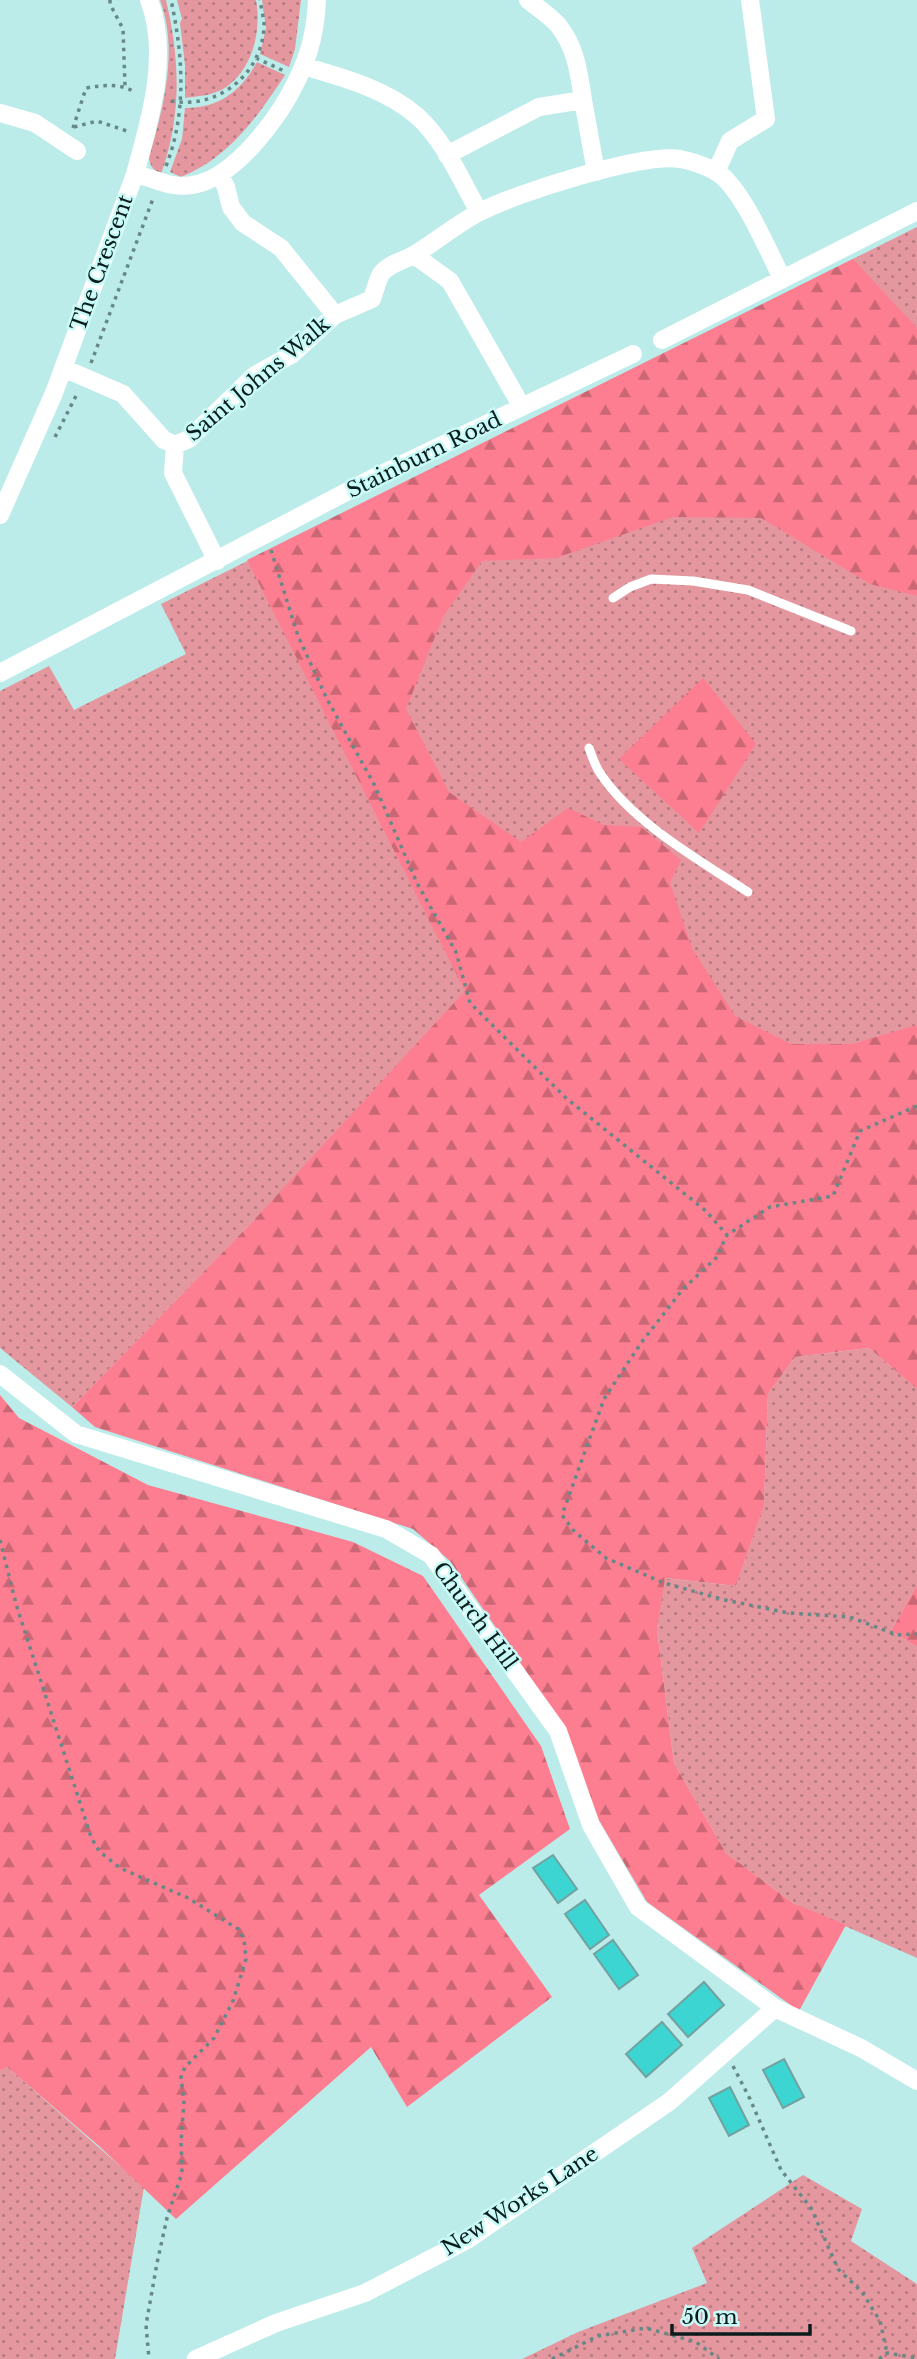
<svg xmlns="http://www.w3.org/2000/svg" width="917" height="2359" viewBox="0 0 917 2359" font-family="'Libre Baskerville',serif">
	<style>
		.green { fill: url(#green-dots) }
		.forest { fill: url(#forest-firs) }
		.building { fill: #3cd5d1; stroke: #72a19f; stroke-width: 2 }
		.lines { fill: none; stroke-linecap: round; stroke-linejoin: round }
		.path { stroke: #668887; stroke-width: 3.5; stroke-dasharray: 3.5 5; stroke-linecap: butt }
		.service { stroke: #fff; stroke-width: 9 }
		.minor { stroke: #fff; stroke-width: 18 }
		.labels { text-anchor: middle; stroke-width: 5; stroke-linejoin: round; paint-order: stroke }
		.street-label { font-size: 21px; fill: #0a1d1c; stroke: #c8faf7 }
	</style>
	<defs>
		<pattern id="green-dots" width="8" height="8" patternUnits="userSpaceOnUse" patternTransform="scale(1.75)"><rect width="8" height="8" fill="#e4979f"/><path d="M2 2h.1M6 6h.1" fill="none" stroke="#b77b81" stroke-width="1.8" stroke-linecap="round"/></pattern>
		<pattern id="forest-firs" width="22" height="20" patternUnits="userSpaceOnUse" patternTransform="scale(1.75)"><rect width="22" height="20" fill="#fd7e90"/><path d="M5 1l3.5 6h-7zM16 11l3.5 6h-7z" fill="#cb6775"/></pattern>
	</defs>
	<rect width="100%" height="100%" fill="#bbecea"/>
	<path class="green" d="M 160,0 L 166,0 C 180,59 182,116 161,174 C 154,171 150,166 149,158 C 163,108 179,51 160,0 Z
		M 177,0 L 256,0 C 262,31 252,72 223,89 C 211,96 198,96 185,98 L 185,65 L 180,23 L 182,19 Z
		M 262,0 L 301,0 L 295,49 L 289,67 L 260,54 L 266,28 Z
		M 257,62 L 285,75 C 258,116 229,158 181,177 L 170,172 L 182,139 L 185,108 C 220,108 241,91 257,62 Z
		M 917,227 L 917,1065 L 255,1219 L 72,1407 L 0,1348 L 0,691 L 49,666 L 74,710 L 186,654 L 161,604 Z
		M 869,1348 L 917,1389 L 917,1585 L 891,1631 L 917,1647 L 917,1958 L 793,1903 L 726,1853 L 674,1763 L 657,1629 L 664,1578 L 736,1586 L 764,1504 L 768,1394 L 795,1357 Z
		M 6,2066 L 144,2187 L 115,2359 L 0,2359 L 0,2070 Z
		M 803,2175 L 862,2209 L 851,2241 L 917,2284 L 917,2359 L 522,2359 L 578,2332 L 707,2283 L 692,2248 Z"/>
	<path class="forest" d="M 853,259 L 917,328 L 917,596 L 870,584 L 761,518 L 673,517 L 556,558 L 482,561 L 443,617 L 406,709 L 449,792 L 521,842 L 568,808 L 604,825 L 641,827 L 681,860 L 670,883 L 692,948 L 735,1016 L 791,1044 L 852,1044 L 917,1025 L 917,1389 L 869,1348 L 795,1357 L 768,1394 L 764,1505 L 736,1586 L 665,1578 L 657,1629 L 674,1763 L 726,1853 L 793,1903 L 846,1925 L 799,2011 L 647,1902 L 597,1817 L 552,1709 L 450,1561 L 413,1529 L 95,1427 L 72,1407 L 255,1219 L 465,991 L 247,560 Z
		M 703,678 L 756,744 L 699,833 L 619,759 Z
		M 0,1395 L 19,1418 L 148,1485 L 353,1542 L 423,1576 L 541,1746 L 570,1829 L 479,1895 L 552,1997 L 407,2107 L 371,2047 L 176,2219 L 99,2146 L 7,2067 L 0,2070 Z
		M 917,1585 L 917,1647 L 891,1631 Z"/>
	<path class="building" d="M 553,1855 L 577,1889 L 558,1903 L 533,1868 Z
		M 585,1900 L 609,1935 L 590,1949 L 565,1914 Z
		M 613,1940 L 638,1975 L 619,1989 L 594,1954 Z
		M 704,1982 L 724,2005 L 688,2037 L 668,2014 Z
		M 662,2022 L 682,2045 L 646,2077 L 626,2054 Z
		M 784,2059 L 804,2097 L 783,2108 L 763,2070 Z
		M 730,2087 L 749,2125 L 729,2136 L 709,2098 Z"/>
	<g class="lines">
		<path class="path" d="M 110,0 L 110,4 L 123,29 L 125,86
			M 256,58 L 284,71
			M 171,101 C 219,110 265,72 264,22 C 263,15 261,7 260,0
			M 74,127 L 97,121 L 130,132
			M 73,128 L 86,88 C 104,85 119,83 135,92
			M 166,166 C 187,113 183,55 171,0
			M 91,363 L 154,196
			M 55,437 L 78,392
			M 271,550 L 298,636 L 327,699 L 375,786 L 417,883 L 456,952 L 470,1003 L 566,1098 L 706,1211 L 727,1235
			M 917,1106 L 860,1131 L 833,1196 L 770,1207 L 727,1235 L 716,1258 L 683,1289 L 641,1343 L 604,1399 L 562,1515 L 574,1531 L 606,1558 L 664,1583 L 725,1600 L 789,1613 L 850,1617 L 897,1635 L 917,1634
			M 0,1540 L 16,1604 L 91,1837 L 99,1851 L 120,1868 L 188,1898 L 238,1929 L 244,1939 L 246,1959 L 233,2001 L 214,2038 L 185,2067 L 181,2077 L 184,2103 L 181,2141 L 182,2173 L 167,2218 L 157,2263 L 146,2325 L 149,2359
			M 733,2066 L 750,2099 L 781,2170 L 811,2208 L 838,2269 L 862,2292 L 880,2321 L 887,2353
			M 552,2359 L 598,2336 L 646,2328 L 696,2342 L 719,2359
			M 879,2359 L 887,2353 L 917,2358"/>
		<path class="service" d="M 613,598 L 630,587 L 651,579 L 693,581 L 748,590 L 851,631
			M 589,748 C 592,756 595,766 600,773 C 632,822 699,860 748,892"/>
		<path class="minor" d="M 528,0 C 538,8 550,16 558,25 C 576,47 579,73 583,100
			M 303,66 C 341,77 386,89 417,116 C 445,141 461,180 479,212
			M 0,113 L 35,123 L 77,151
			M 447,155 L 539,107 L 583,100 L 596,172
			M 716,172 L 730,141 L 766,119 L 750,0
			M 135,174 C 154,178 171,189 192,185 C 235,179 281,115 298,78 C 310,54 316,26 317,0
			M 220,175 L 226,187 L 231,207 L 243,223 L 281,248 L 335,315
			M 414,255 L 450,281 L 522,407
			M 662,340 L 917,211
			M 63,368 L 123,394 L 164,440 L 175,445 L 189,439 L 255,375 L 291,355 L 335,315 L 372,299 C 375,291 377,281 381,274 C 390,262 405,261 417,253 C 438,240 458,223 480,212 C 516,193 642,153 680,159 C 691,161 705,166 715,171 C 741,185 768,251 782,278
			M 175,445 L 173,473 L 217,561
			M 0,515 L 54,393 L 135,174 C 150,120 170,55 149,0
			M 0,673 L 375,477 L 633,354
			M 0,1374 L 76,1434 L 386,1529 L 431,1555 L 558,1731 L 591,1825 L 638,1907 L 775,2008 L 861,2048 L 917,2081
			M 196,2359 L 276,2323 L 365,2293 L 467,2240 L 669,2102 L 775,2008"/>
	</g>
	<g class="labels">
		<g class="street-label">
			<text transform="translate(102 263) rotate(-70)" y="7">The Crescent</text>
			<text transform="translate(258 379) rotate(-40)" y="7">Saint Johns Walk</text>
			<text transform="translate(424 455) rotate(-26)" y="7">Stainburn Road</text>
			<text transform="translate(475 1616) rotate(54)" y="7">Church Hill</text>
			<text transform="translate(520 2201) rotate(-33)" y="7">New Works Lane</text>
		</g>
	</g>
	<path d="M672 2324v10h138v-10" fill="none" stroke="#0a1d1c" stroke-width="3.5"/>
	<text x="682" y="2324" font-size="21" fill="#0a1d1c" stroke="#c8faf7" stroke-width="5" paint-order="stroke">50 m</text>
</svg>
